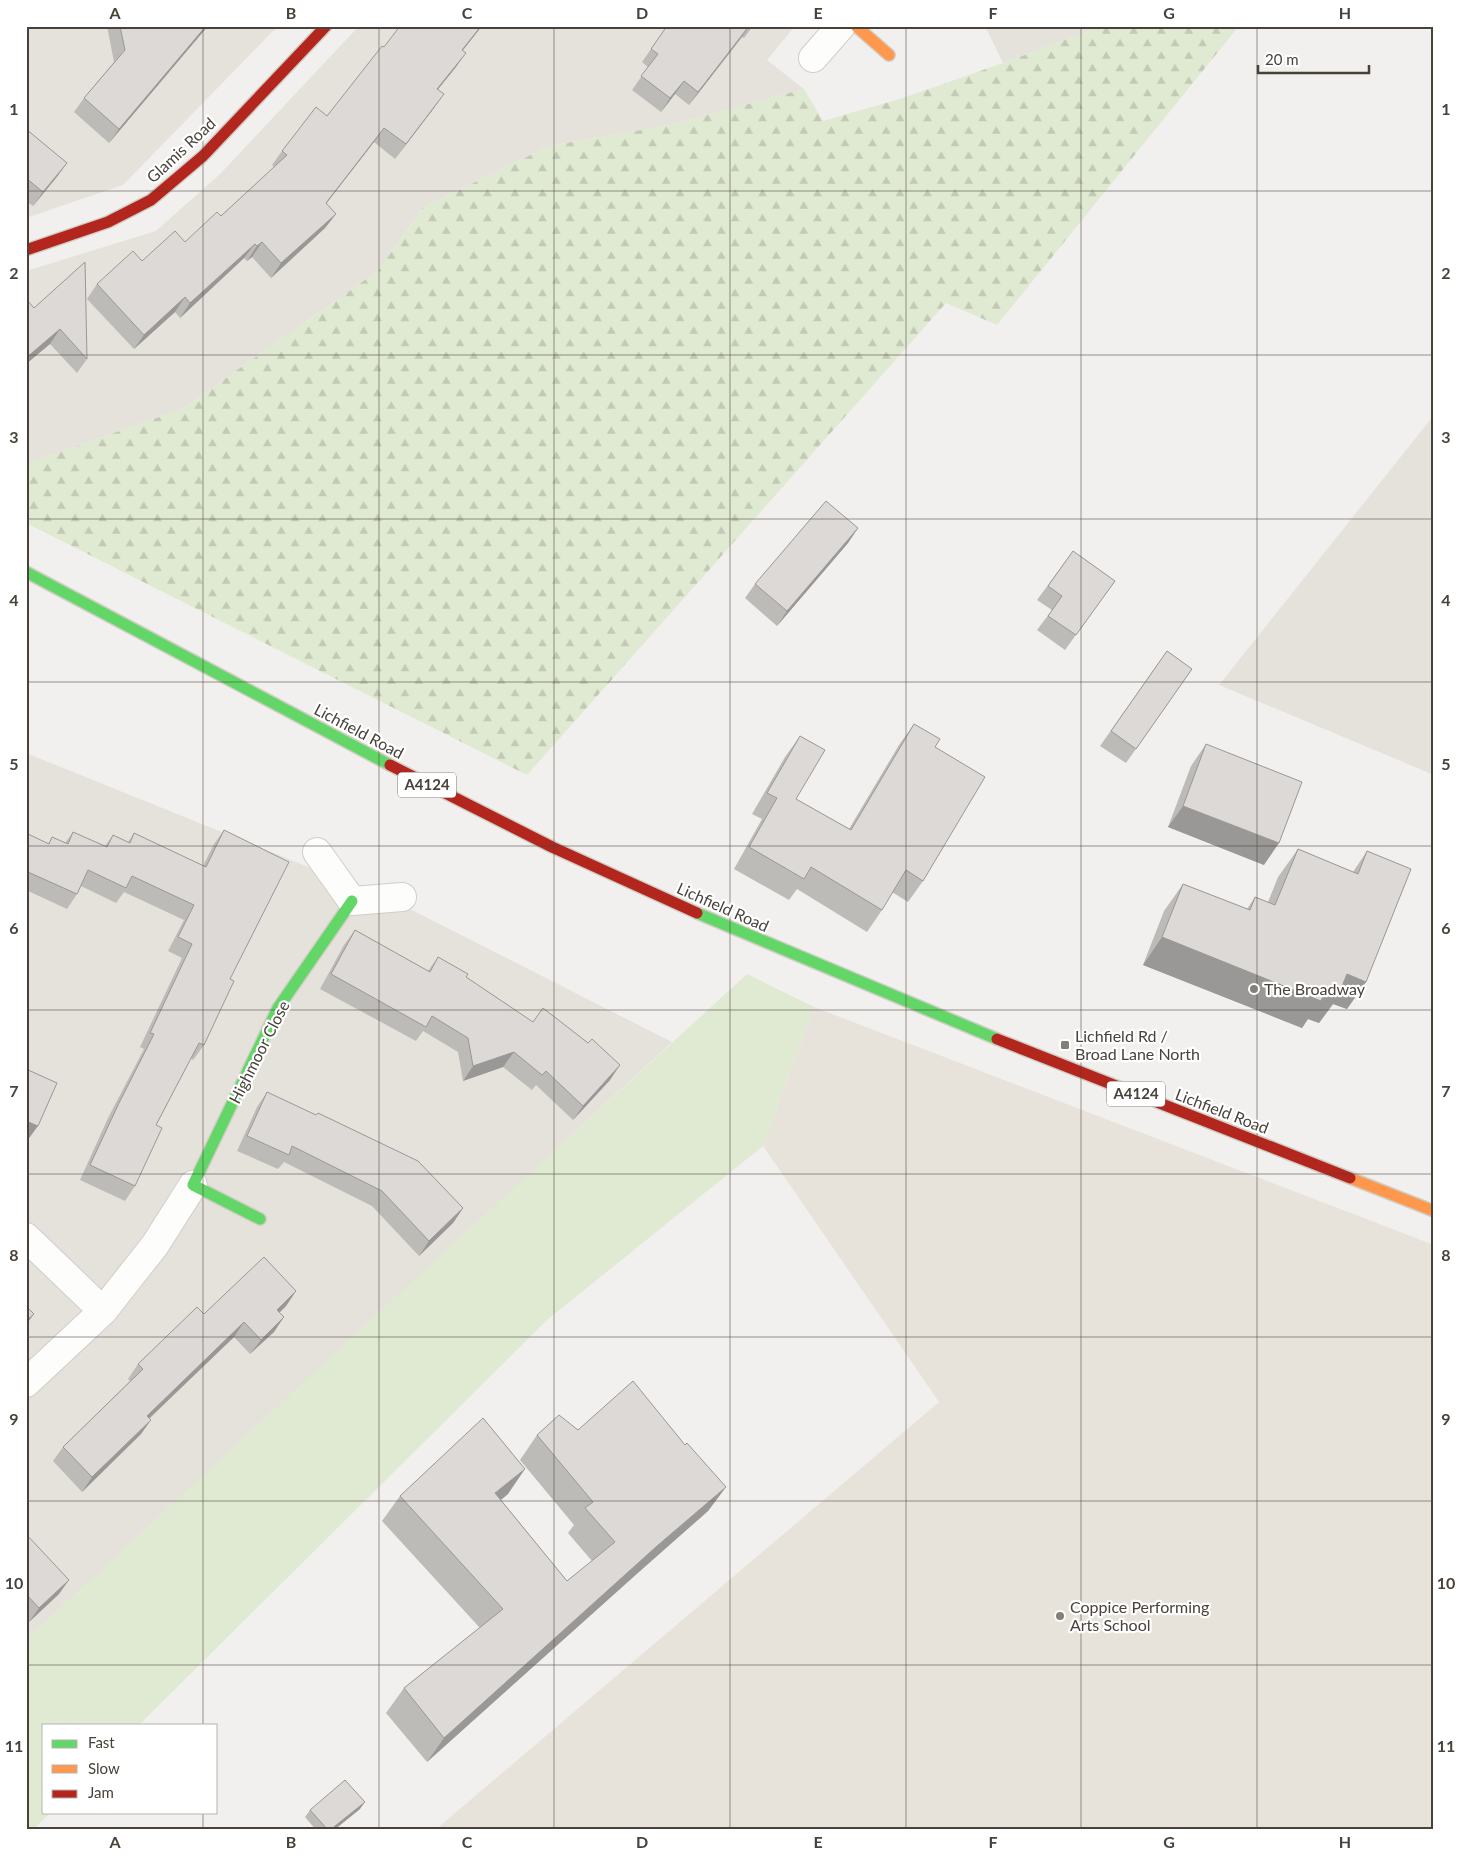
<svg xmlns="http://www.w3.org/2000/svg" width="1460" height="1856" viewBox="0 0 1460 1856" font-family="Lato,sans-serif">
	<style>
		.residential { fill: #e5e2dc }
		.education { fill: #e8e3da }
		.green { fill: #e0e9d1 }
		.forest { fill: url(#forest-firs) }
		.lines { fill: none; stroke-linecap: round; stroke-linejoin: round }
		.street-casing { stroke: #d0cecb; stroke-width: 30 }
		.fast-casing { stroke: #d0cdc5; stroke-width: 14 }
		.slow-casing { stroke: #d0cdc5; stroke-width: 14 }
		.jam-casing { stroke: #d0cdc5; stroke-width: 14 }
		.street { stroke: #fdfdfc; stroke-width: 28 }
		.fast { stroke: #63d668; stroke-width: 11 }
		.slow { stroke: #ff974d; stroke-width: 11 }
		.jam { stroke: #b3261e; stroke-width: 11 }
		.wall { fill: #bdbbb8 }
		.shaded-wall { fill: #9a9896 }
		.building { fill: #dcd9d6; stroke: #9a9896 }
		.grid { fill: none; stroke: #48423a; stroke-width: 1; stroke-opacity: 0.55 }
		.poi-dot { fill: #847f79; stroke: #fff; stroke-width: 2 }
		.labels { text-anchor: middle; stroke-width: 4.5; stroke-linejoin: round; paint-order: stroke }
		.shield { fill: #fff; stroke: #7f7b75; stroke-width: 1 }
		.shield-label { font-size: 15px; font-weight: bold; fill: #48423a }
		.street-label { font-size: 16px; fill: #48423a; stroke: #fff }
		.poi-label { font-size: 16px; fill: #48423a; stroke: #fff; text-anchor: start }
		.neatline { fill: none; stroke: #48423a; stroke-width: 2 }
		.grid-label { font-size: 16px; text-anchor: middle; font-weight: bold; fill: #48423a }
	</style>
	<defs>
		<pattern id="forest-firs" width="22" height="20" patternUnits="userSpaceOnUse" patternTransform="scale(1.25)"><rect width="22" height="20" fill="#e0e9d1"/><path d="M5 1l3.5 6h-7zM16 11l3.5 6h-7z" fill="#c2c9b4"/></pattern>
	</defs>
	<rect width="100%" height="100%" fill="#f2f0ee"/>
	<path class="residential" d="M 26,26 L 278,26 L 123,185 L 26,218 Z
		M 359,26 L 795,26 L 767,60 L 804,89 L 670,125 L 549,146 L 422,208 L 379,270 L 182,409 L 26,464 L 26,271 L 156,231 L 220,174 Z
		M 985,26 L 1102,26 L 1003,63 Z
		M 1434,415 L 1434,775 L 1219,685 Z
		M 26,753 L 400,904 L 672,1042 L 26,1640 Z"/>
	<path class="education" d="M 814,1007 L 1434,1245 L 1434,1830 L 435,1830 L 939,1402 L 763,1146 Z"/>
	<path class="green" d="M 747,974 L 814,1007 L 763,1146 L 547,1320 L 139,1725 L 44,1725 L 44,1812 L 51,1812 L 33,1830 L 26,1830 L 26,1640 L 394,1298 Z"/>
	<path class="forest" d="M 1102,26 L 1239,26 L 997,325 L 946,303 L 527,775 L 26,523 L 26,464 L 182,409 L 379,270 L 422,208 L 549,146 L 670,125 L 804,89 L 823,121 L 903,98 L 1003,63 Z"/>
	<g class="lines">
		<g class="street-casing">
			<path id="street" d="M 813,58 L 841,26
				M 317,852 L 352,901 L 402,897
				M 26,1237 L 103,1311
				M 26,1383 L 103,1311 L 155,1245 L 193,1185"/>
		</g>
		<g class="fast-casing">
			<path id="fast" d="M 26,572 L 390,765
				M 697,913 L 997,1039
				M 260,1219 L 193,1185 L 278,1008 L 352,901"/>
		</g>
		<g class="slow-casing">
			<path id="slow" d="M 856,26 L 889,55
				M 1350,1178 L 1434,1211"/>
		</g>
		<g class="jam-casing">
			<path id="jam" d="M 26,250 L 108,222 L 151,200 L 203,156 L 326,26
				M 390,765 L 552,847 L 697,913
				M 997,1039 L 1350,1178"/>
		</g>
		<use href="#street" class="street"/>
		<use href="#fast" class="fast"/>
		<use href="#slow" class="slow"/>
		<use href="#jam" class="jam"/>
	</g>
	<path class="wall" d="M 107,26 L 208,26 L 109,143 L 74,112 L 84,98 L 114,62 Z
		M 482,26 L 463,50 L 456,67 L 438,89 L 434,108 L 395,159 L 374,142 L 326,204 L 336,214 L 325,228 L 271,278 L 252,257 L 247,261 L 244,258 L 180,318 L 175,312 L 134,349 L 87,299 L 97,284 L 142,261 L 185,242 L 221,216 L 274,167 L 272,165 L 282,151 L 327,116 L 384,47 Z
		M 667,26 L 753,26 L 744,38 L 742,37 L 689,105 L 675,94 L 661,112 L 632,90 L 648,67 L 642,62 Z
		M 26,129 L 67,163 L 56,178 L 33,206 L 26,201 Z
		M 85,262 L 87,359 L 77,373 L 50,344 L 26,364 L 26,299 L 34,308 Z
		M 858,528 L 848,543 L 777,626 L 745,598 L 755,584 Z
		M 1073,551 L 1115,581 L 1065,650 L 1037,630 L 1052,610 L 1037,600 Z
		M 1167,651 L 1192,669 L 1126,763 L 1100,746 Z
		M 914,724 L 935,747 L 923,881 L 908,902 L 892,892 L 882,910 L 867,932 L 797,889 L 789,900 L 734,869 L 762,819 L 752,814 L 785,757 L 800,736 L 796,799 L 849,829 L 899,745 Z
		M 1206,744 L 1264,865 L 1168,827 L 1191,766 Z
		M 224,830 L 230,979 L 204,1045 L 193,1060 L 191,1058 L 156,1125 L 135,1186 L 125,1201 L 80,1180 L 108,1118 L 144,1049 L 140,1047 L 182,958 L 168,951 L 184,920 L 124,892 L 116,903 L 81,886 L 77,894 L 67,909 L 26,890 L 26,833 L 48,844 L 52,837 L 65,843 L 73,832 L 105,846 L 113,835 L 128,842 L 134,833 L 203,866 L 214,844 Z
		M 1298,849 L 1353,872 L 1367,851 L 1366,982 L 1347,1009 L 1333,1004 L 1319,1023 L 1308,1019 L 1302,1028 L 1143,965 L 1164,911 L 1183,884 L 1247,909 L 1255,897 L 1268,902 L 1278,877 Z
		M 355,930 L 428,971 L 438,957 L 610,1080 L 573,1120 L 536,1085 L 532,1090 L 503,1067 L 463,1081 L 458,1052 L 423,1031 L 416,1041 L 320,989 L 344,945 Z
		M 267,1092 L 463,1208 L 453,1223 L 419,1256 L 372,1206 L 284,1162 L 278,1169 L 237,1151 L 257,1107 Z
		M 296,1291 L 286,1306 L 279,1313 L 274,1332 L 250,1354 L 234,1337 L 150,1418 L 141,1434 L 82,1492 L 53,1461 L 63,1447 L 130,1381 L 128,1379 L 138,1364 L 204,1314 Z
		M 578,1430 L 685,1445 L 726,1487 L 708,1511 L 640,1571 L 427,1762 L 386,1713 L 404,1688 L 480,1628 L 382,1521 L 400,1496 L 508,1494 L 501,1500 L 567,1581 L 592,1561 L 568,1533 L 574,1525 L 520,1460 L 537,1435 Z
		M 26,1534 L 59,1594 L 29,1622 L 26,1619 Z
		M 360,1809 L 334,1830 L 316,1830 L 305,1817 L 310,1810 Z"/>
	<path class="shaded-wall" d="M 206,26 L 208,26 L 109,143 L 119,129 Z
		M 481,26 L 482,26 L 452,64 L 462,50 Z
		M 750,26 L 742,37 L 689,105 L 698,92 Z
		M 466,53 L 456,67 L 427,103 L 437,89 Z
		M 684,81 L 675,94 L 661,112 L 670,98 Z
		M 444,94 L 434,108 L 395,159 L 406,144 Z
		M 384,128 L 374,142 L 315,218 L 326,203 Z
		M 67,163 L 56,178 L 33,206 L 43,192 Z
		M 336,214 L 325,228 L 271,278 L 281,263 Z
		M 262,242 L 252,257 L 247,261 L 257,246 Z
		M 255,244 L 244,258 L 180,318 L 190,303 Z
		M 185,297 L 175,312 L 134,349 L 144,335 Z
		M 60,329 L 50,344 L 26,364 L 26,358 Z
		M 858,528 L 848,543 L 777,626 L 787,611 Z
		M 1183,806 L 1279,843 L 1264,865 L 1168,827 Z
		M 1162,937 L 1325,991 L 1347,974 L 1366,982 L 1347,1009 L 1333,1004 L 1319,1023 L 1308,1019 L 1302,1028 L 1143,965 Z
		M 514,1052 L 503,1067 L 463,1081 L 473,1066 Z
		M 620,1065 L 610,1080 L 573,1120 L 583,1106 Z
		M 26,1121 L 38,1126 L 27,1141 L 26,1140 Z
		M 463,1208 L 453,1223 L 419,1256 L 429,1241 Z
		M 296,1291 L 286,1306 L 267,1325 L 277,1310 Z
		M 34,1314 L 26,1325 L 26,1321 Z
		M 284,1317 L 274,1332 L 250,1354 L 261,1340 Z
		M 244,1322 L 234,1337 L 137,1430 L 147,1416 Z
		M 151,1420 L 141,1434 L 82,1492 L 92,1477 Z
		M 525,1469 L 508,1494 L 478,1518 L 495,1493 Z
		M 726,1487 L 708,1511 L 640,1571 L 427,1762 L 444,1738 L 657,1546 Z
		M 69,1580 L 59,1594 L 29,1622 L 39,1608 Z
		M 365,1802 L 360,1809 L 334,1830 L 330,1830 Z"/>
	<path class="building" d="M 120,26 L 206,26 L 119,129 L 84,98 L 125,50 Z
		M 400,26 L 481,26 L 462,50 L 466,53 L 437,89 L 444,94 L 406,144 L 384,128 L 326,203 L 336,214 L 281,263 L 262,242 L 257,246 L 255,244 L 190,303 L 185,297 L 144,335 L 97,284 L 133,251 L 142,261 L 175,231 L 185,242 L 217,212 L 221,216 L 287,155 L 282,151 L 316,107 L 327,116 L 382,46 L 384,47 Z
		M 667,26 L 749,26 L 698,92 L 684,81 L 670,98 L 641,76 L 658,54 L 651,49 Z
		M 26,129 L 67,163 L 43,192 L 26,178 Z
		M 85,262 L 87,359 L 60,329 L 26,358 L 26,299 L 34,308 Z
		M 826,501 L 858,528 L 787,611 L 755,584 Z
		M 1073,551 L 1115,581 L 1076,635 L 1048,616 L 1062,596 L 1048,586 Z
		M 1167,651 L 1192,669 L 1136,749 L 1111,731 Z
		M 914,724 L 940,739 L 935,747 L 985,777 L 923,881 L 906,870 L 882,910 L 811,867 L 804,879 L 749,847 L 777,798 L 767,793 L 800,736 L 825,750 L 796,799 L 851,830 Z
		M 1206,744 L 1302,782 L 1279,843 L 1183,806 Z
		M 224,830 L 289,862 L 230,979 L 234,981 L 204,1045 L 199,1043 L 156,1125 L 162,1128 L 135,1186 L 90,1165 L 119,1103 L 154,1034 L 150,1033 L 192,944 L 178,937 L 194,905 L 132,876 L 126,888 L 88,870 L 77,894 L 28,872 L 26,875 L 26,833 L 49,844 L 52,837 L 68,844 L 73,832 L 107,847 L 113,835 L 130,843 L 134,833 L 206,867 Z
		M 1298,849 L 1358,874 L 1367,851 L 1411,869 L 1366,982 L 1347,974 L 1338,996 L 1325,991 L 1321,1001 L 1162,937 L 1183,884 L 1250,910 L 1255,897 L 1275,905 Z
		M 355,930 L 430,972 L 438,957 L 468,974 L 466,977 L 533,1022 L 543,1008 L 588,1043 L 592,1039 L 620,1065 L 583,1106 L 546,1071 L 542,1075 L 514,1052 L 473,1066 L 468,1038 L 432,1016 L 426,1027 L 331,974 Z
		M 26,1069 L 57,1083 L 38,1126 L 26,1121 Z
		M 267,1092 L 316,1115 L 318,1113 L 418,1161 L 463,1208 L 429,1241 L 382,1191 L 292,1146 L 289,1155 L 247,1136 Z
		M 264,1257 L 296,1291 L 277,1310 L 284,1317 L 261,1340 L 244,1322 L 147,1416 L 151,1420 L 92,1477 L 63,1447 L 143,1369 L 138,1364 L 197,1307 L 204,1314 Z
		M 26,1306 L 34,1314 L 26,1321 Z
		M 633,1381 L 685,1445 L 687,1443 L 726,1487 L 657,1546 L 444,1738 L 404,1688 L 503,1609 L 400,1496 L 483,1418 L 525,1469 L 495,1493 L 567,1581 L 615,1542 L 585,1508 L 593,1502 L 537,1435 L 559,1415 L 578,1430 Z
		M 26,1534 L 69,1580 L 39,1608 L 26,1594 Z
		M 345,1780 L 365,1802 L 330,1830 L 328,1830 L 310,1810 Z"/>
	<path class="grid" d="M 203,26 L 203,1725M 379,26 L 379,1830M 554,26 L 554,1830M 730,26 L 730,1830M 906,26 L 906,1830M 1081,26 L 1081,1830M 1257,26 L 1257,1830M 26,191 L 1434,191M 26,355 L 1434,355M 26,519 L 1434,519M 26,682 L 1434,682M 26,846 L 1434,846M 26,1010 L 1434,1010M 26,1174 L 1434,1174M 26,1337 L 1434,1337M 26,1501 L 1434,1501M 26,1665 L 1434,1665M 203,1812 L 203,1830"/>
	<g class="poi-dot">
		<circle cx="1254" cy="989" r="5"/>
		<rect x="1060" y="1040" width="10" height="10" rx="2.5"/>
		<circle cx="1060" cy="1616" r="5"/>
	</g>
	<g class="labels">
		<g class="shield">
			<rect x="398" y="772.5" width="58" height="25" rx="4"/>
			<rect x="1107" y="1081.5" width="58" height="25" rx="4"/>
		</g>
		<g class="shield-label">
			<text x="427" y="790">A4124</text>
			<text x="1136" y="1099">A4124</text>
		</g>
		<g class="street-label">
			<text transform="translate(181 150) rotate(-43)" y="6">Glamis Road</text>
			<text transform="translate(359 731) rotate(28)" y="6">Lichfield Road</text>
			<text transform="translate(723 907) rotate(24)" y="6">Lichfield Road</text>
			<text transform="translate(259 1052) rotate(-63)" y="6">Highmoor Close</text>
			<text transform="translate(1222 1111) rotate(21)" y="6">Lichfield Road</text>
		</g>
		<g class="poi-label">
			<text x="1264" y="995">The Broadway</text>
			<text x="1075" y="1042">Lichfield Rd /<tspan x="1075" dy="18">Broad Lane North</tspan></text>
			<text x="1070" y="1613">Coppice Performing<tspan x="1070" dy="18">Arts School</tspan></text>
		</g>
	</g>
	<rect width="1460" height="1856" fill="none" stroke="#ffffff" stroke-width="55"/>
	<rect x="42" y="1724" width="175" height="90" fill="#ffffff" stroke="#b6b3b0"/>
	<rect x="52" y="1740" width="25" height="8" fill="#63d668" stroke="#b6b3b0"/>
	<text x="88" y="1748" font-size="15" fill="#48423a">Fast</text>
	<rect x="52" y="1765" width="25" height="8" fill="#ff974d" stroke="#b6b3b0"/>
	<text x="88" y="1774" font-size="15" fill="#48423a">Slow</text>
	<rect x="52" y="1790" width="25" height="8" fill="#b3261e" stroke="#b6b3b0"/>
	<text x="88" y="1798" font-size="15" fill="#48423a">Jam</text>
	<path d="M1258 65v8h111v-8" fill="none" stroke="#48423a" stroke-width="2.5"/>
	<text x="1265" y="65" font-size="15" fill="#48423a" stroke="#ffffff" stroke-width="4" paint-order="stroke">20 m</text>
	<rect x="28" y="28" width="1404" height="1800" class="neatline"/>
	<g class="grid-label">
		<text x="115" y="19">A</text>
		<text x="291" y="19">B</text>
		<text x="467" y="19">C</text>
		<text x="642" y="19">D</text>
		<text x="818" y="19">E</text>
		<text x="993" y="19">F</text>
		<text x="1169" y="19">G</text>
		<text x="1345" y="19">H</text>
		<text x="14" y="115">1</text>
		<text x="1446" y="115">1</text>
		<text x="14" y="279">2</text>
		<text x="1446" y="279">2</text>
		<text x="14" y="443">3</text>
		<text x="1446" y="443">3</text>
		<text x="14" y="606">4</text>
		<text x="1446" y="606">4</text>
		<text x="14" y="770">5</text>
		<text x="1446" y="770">5</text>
		<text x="14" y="934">6</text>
		<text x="1446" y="934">6</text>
		<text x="14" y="1097">7</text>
		<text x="1446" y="1097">7</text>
		<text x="14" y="1261">8</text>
		<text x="1446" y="1261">8</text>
		<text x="14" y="1425">9</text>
		<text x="1446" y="1425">9</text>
		<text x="14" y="1589">10</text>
		<text x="1446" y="1589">10</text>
		<text x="14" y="1752">11</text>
		<text x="1446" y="1752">11</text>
		<text x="115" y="1848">A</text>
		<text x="291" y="1848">B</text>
		<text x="467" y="1848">C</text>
		<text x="642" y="1848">D</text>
		<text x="818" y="1848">E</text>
		<text x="993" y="1848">F</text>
		<text x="1169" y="1848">G</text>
		<text x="1345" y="1848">H</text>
	</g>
</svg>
